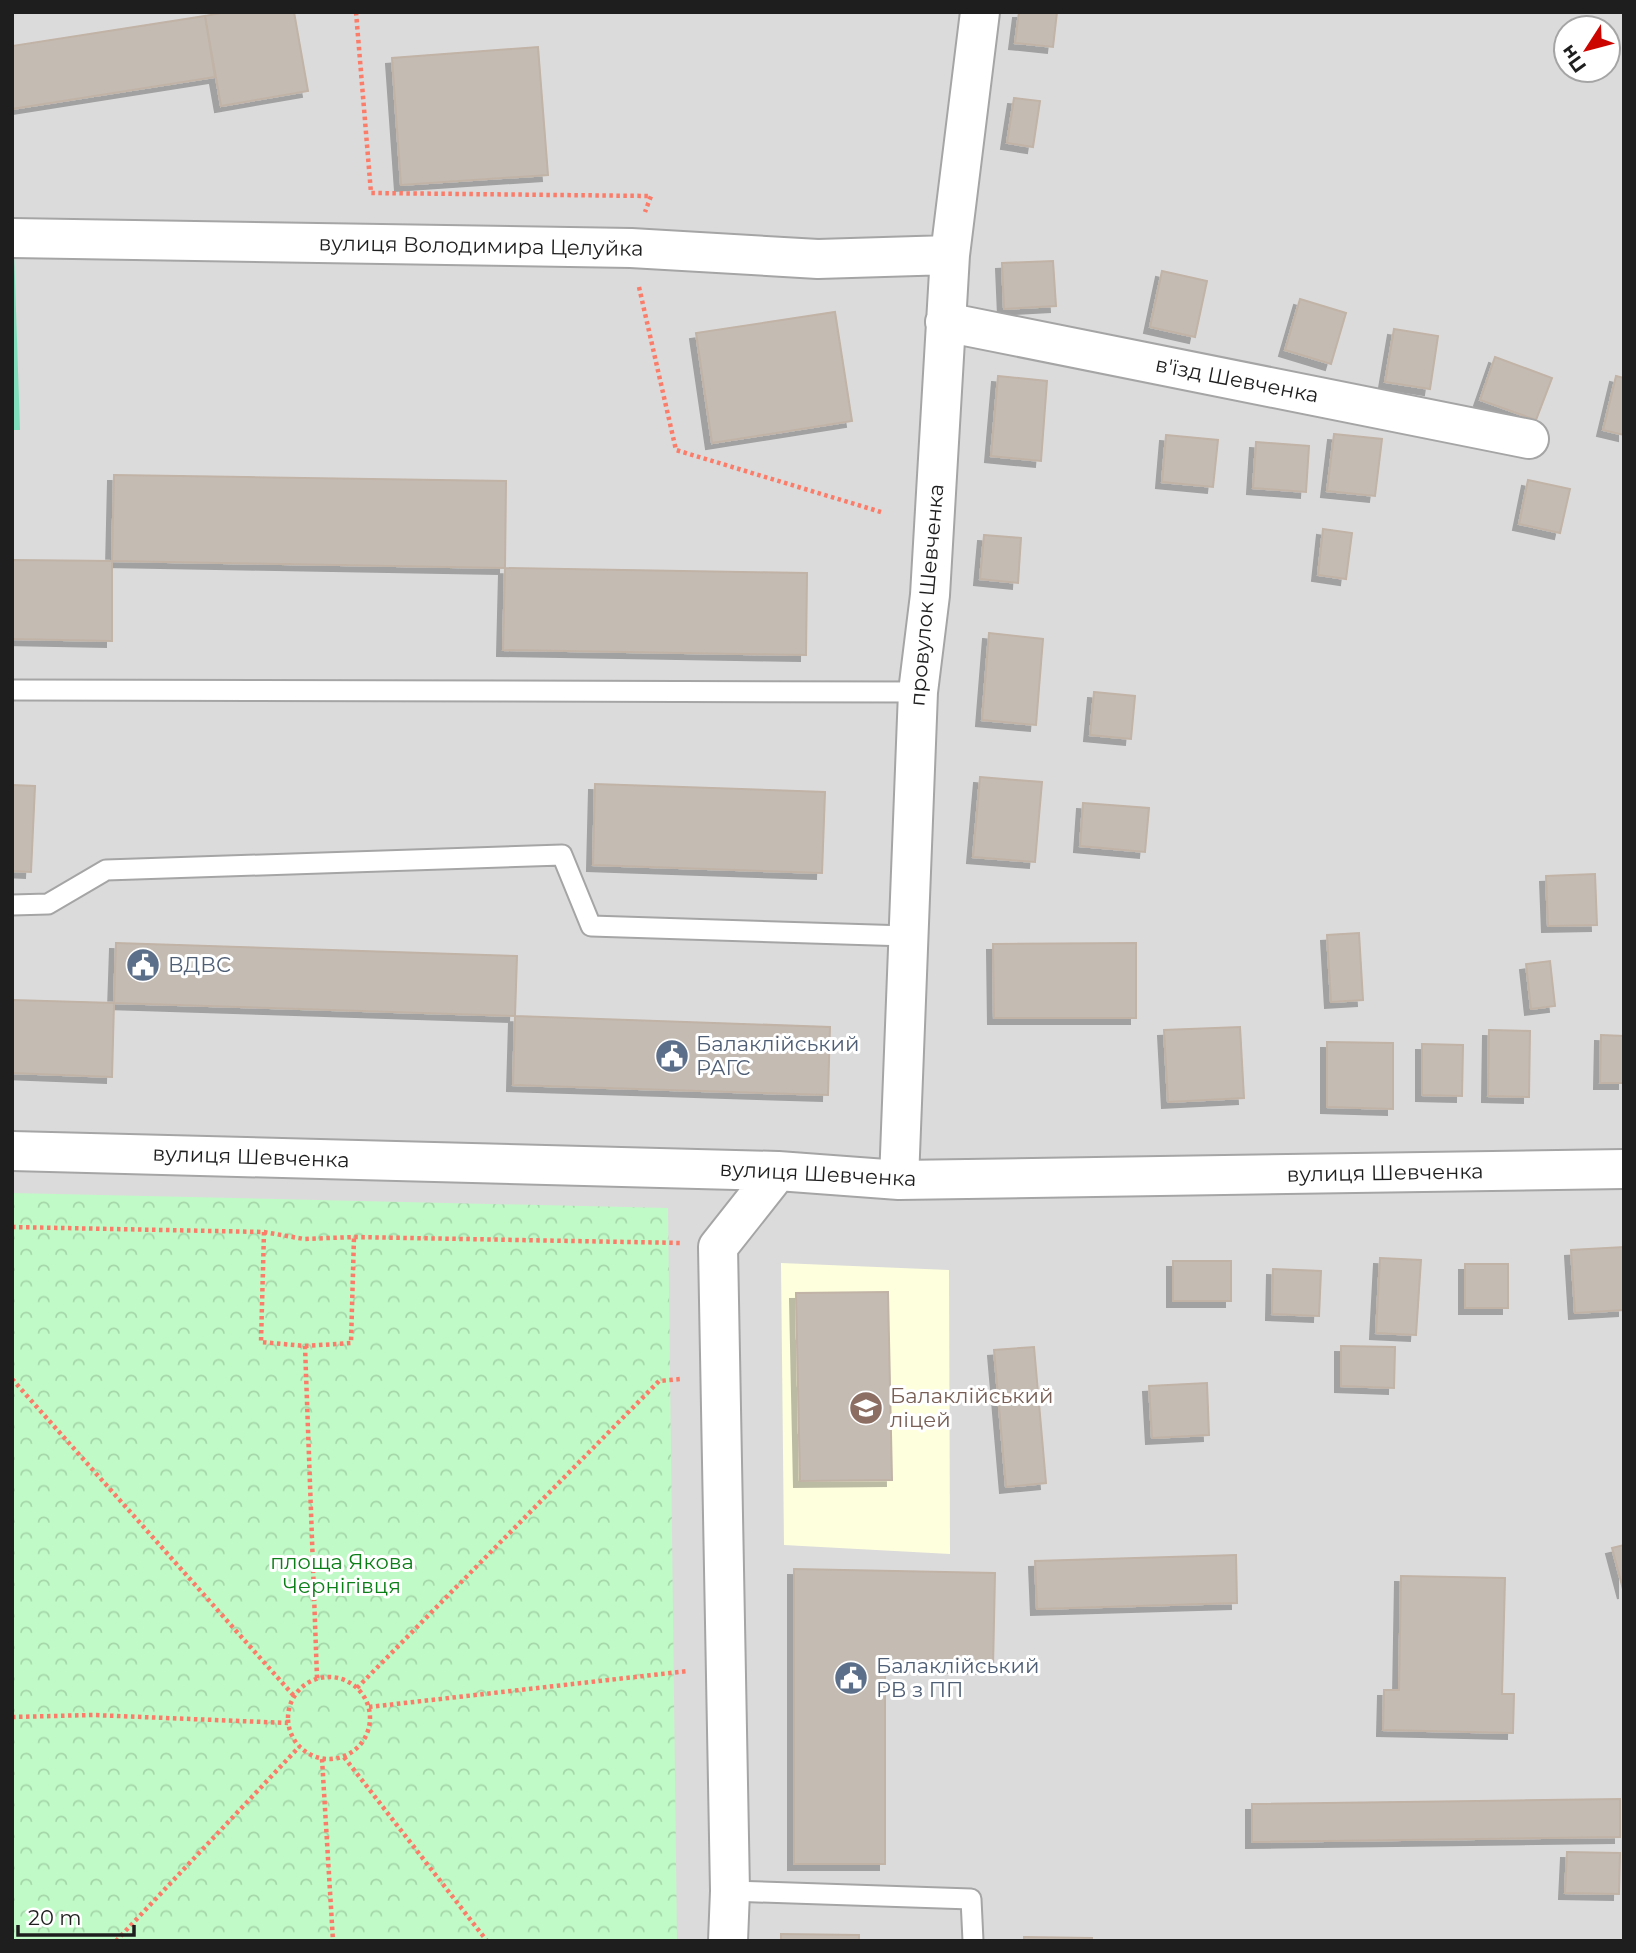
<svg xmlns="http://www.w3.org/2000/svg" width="1636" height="1953" viewBox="0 0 1636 1953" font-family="Montserrat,sans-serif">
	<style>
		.residential { fill: #dcdbdb; fill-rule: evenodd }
		.education { fill: #feffdd }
		.park { fill: url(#park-crowns) }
		.pitch { fill: #81dfbd }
		.building { fill: #c4bbb3; stroke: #c1b3a6; stroke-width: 2; filter: url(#shadow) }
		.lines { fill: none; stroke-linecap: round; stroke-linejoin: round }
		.service-casing { stroke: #a5a5a5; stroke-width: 23 }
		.minor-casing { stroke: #a5a5a5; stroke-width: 42 }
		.path { stroke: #fb7c69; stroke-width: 4.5; stroke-dasharray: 3.5 3.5; stroke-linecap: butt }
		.service { stroke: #fff; stroke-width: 19 }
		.minor { stroke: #fff; stroke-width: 38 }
		.labels { text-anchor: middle; stroke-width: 6; stroke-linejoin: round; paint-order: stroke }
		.street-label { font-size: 21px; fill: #1e1e1e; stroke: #fff }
		.service-label { font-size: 21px; fill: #4e5e75; stroke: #fff; text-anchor: start }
		.education-label { font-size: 21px; fill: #785e54; stroke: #fff; text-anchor: start }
		.park-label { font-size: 21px; fill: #0b7e17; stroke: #fff }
	</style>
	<defs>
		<pattern id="park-crowns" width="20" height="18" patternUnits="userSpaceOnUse" patternTransform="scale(1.75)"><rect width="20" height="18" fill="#c0fac6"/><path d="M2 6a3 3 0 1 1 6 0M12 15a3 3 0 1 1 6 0" fill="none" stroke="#a5d6aa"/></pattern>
		<filter id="shadow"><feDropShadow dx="-6" dy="6" stdDeviation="0" flood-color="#0004"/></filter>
	</defs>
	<rect width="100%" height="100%" fill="#efece4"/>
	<path class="residential" d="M 12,12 L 1624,12 L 1624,1941 L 12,1941 ZM 1566,28 L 1608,28 L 1608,70 L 1566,70 Z"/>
	<path class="education" d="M 781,1263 L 949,1270 L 950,1554 L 784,1545 Z"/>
	<path class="park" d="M 12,1193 L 668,1208 L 677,1941 L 12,1941 Z"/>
	<path class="pitch" d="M 12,250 L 14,250 L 20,430 L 12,430 Z"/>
	<path class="building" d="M 226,12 L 294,12 L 308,91 L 221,106 L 205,16 Z
		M 1019,12 L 1057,12 L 1053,47 L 1015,43 Z
		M 205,16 L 215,77 L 12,109 L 12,46 Z
		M 538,47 L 548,175 L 401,185 L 392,58 Z
		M 1014,98 L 1040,101 L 1033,147 L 1007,143 Z
		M 1053,261 L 1056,306 L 1004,309 L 1002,263 Z
		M 1162,271 L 1207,281 L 1195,337 L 1150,327 Z
		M 1300,299 L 1346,313 L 1331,364 L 1285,350 Z
		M 835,312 L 852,421 L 712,443 L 696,333 Z
		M 1394,329 L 1438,336 L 1430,389 L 1385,382 Z
		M 1495,357 L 1552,378 L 1536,420 L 1480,400 Z
		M 998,376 L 1047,381 L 1041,461 L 991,456 Z
		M 1616,376 L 1624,378 L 1624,435 L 1603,430 Z
		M 1334,434 L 1382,439 L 1375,496 L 1327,491 Z
		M 1166,435 L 1218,440 L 1213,487 L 1162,482 Z
		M 1256,442 L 1309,446 L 1306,492 L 1253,488 Z
		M 114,475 L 506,481 L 505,568 L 112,561 Z
		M 1528,480 L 1570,489 L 1560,533 L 1519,524 Z
		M 1323,529 L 1352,533 L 1346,579 L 1318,575 Z
		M 984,535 L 1021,538 L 1018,583 L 980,579 Z
		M 12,560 L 112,561 L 112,641 L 12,639 Z
		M 505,568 L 807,573 L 806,655 L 503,650 Z
		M 989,633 L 1043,639 L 1036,725 L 982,720 Z
		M 1094,692 L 1135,696 L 1131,739 L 1090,735 Z
		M 980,777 L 1042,782 L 1035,862 L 973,857 Z
		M 595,784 L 825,792 L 822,873 L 593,865 Z
		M 12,785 L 35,786 L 31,872 L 12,871 Z
		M 1083,803 L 1149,808 L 1145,852 L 1080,846 Z
		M 1595,874 L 1597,925 L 1548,926 L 1546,876 Z
		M 1359,933 L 1363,1000 L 1331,1002 L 1327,935 Z
		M 116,943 L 517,956 L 515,1016 L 114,1003 Z
		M 1136,943 L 1136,1018 L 994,1018 L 993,944 Z
		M 1550,961 L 1555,1006 L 1531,1009 L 1526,964 Z
		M 12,1000 L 114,1003 L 112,1077 L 12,1073 Z
		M 515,1016 L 830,1027 L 828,1095 L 513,1085 Z
		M 1240,1027 L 1244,1098 L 1168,1102 L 1164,1030 Z
		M 1489,1030 L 1530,1031 L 1529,1097 L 1488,1096 Z
		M 1601,1035 L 1624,1036 L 1624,1083 L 1600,1083 Z
		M 1327,1042 L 1393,1043 L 1393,1109 L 1327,1107 Z
		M 1422,1044 L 1463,1045 L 1462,1096 L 1422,1095 Z
		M 1624,1247 L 1624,1310 L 1575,1313 L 1571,1250 Z
		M 1380,1258 L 1421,1260 L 1416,1335 L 1376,1333 Z
		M 1173,1261 L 1231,1261 L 1231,1301 L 1173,1301 Z
		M 1465,1264 L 1508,1264 L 1508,1308 L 1465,1308 Z
		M 1273,1269 L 1321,1271 L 1319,1316 L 1272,1314 Z
		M 888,1292 L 892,1480 L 800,1481 L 796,1293 Z
		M 1341,1346 L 1395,1347 L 1394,1388 L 1341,1386 Z
		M 1034,1347 L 1046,1483 L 1006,1487 L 994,1350 Z
		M 1207,1383 L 1209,1435 L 1152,1438 L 1149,1386 Z
		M 1624,1545 L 1624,1593 L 1612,1548 Z
		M 1236,1555 L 1237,1603 L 1037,1609 L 1035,1561 Z
		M 794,1569 L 995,1573 L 993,1668 L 885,1665 L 885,1864 L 794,1864 Z
		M 1401,1576 L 1505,1578 L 1502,1694 L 1514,1694 L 1513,1733 L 1383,1730 L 1384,1690 L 1399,1690 Z
		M 1620,1799 L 1620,1837 L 1252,1842 L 1252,1804 Z
		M 1567,1852 L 1620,1853 L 1619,1894 L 1565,1893 Z
		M 781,1934 L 859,1935 L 859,1941 L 781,1941 Z
		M 1024,1937 L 1092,1938 L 1092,1941 L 1024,1941 Z"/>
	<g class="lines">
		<g class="service-casing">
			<path id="service" d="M 12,690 L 918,692
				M 12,905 L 48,904 L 106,870 L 562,855 L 591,926 L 907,936
				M 730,1891 L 971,1899 L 973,1941"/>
		</g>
		<g class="minor-casing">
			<path id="minor" d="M 12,238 L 631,248 L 818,259 L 950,255
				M 945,322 L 1529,439
				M 12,1151 L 778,1171 L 899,1180 L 1624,1169
				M 899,1180 L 918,692 L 930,595 L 950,255 L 980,12
				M 728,1941 L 730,1891 L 718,1247 L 778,1171"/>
		</g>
		<path class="path" d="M 356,12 L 371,193 L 651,196 L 645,212
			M 639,287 L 676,450 L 881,512
			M 12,1227 L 264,1232 L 304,1239 L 354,1237 L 683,1243
			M 264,1232 L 261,1342 L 305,1346 L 317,1678
			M 305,1346 L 351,1343 L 354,1237
			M 12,1379 L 294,1696
			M288 1718a41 41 0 1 1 82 0a41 41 0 1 1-82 0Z
			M 357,1688 L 659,1381 L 681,1379
			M 369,1707 L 688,1671
			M 12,1717 L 93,1715 L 288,1723
			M 344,1757 L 487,1941
			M 322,1759 L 333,1941
			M 116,1941 L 299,1747"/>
		<use href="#service" class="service"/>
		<use href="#minor" class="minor"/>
	</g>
	<defs>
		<g id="civic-disc" transform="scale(1.75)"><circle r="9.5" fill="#5c6f8a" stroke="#fff"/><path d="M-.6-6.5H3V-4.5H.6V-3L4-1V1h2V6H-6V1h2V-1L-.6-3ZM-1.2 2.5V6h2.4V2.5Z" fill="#fff"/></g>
		<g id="school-disc" transform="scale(1.75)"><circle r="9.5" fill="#8d6e63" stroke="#fff"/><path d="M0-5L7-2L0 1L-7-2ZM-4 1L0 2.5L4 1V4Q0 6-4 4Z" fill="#fff"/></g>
	</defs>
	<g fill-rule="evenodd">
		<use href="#civic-disc" x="143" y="965"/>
		<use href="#civic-disc" x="672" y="1056"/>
		<use href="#school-disc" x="866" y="1408"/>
		<use href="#civic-disc" x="851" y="1678"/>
	</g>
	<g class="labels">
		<g class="street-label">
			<text transform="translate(481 246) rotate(1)" y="7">вулиця Володимира Целуйка</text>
			<text transform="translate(1237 380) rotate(11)" y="7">в'їзд Шевченка</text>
			<text transform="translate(927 595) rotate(-85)" y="7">провулок Шевченка</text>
			<text transform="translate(251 1157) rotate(2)" y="7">вулиця Шевченка</text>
			<text transform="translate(1385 1173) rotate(-1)" y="7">вулиця Шевченка</text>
			<text transform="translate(818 1174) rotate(3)" y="7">вулиця Шевченка</text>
		</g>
		<g class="service-label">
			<text x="168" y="972">ВДВС</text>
			<text x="696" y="1051">Балаклійський<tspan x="696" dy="24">РАГС</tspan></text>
			<text x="876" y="1673">Балаклійський<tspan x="876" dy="24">РВ з ПП</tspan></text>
		</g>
		<g class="education-label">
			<text x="890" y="1403">Балаклійський<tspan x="890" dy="24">ліцей</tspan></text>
		</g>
		<g class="park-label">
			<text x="342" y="1569">площа Якова<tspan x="342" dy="24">Чернігівця</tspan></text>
		</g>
	</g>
	<rect width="1636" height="1953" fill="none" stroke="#1e1e1e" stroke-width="28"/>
	<g transform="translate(1587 49) rotate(234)"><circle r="33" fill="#ffffff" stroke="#a5a5a5" stroke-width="2"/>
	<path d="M0-5L12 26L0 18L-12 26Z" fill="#cc0500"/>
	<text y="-10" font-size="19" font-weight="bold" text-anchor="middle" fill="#1e1e1e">Пн</text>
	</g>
	<path d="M18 1925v10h116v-10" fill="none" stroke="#1e1e1e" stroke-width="3.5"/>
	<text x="28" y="1925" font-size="21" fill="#1e1e1e" stroke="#ffffff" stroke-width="5" paint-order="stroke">20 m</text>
</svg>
